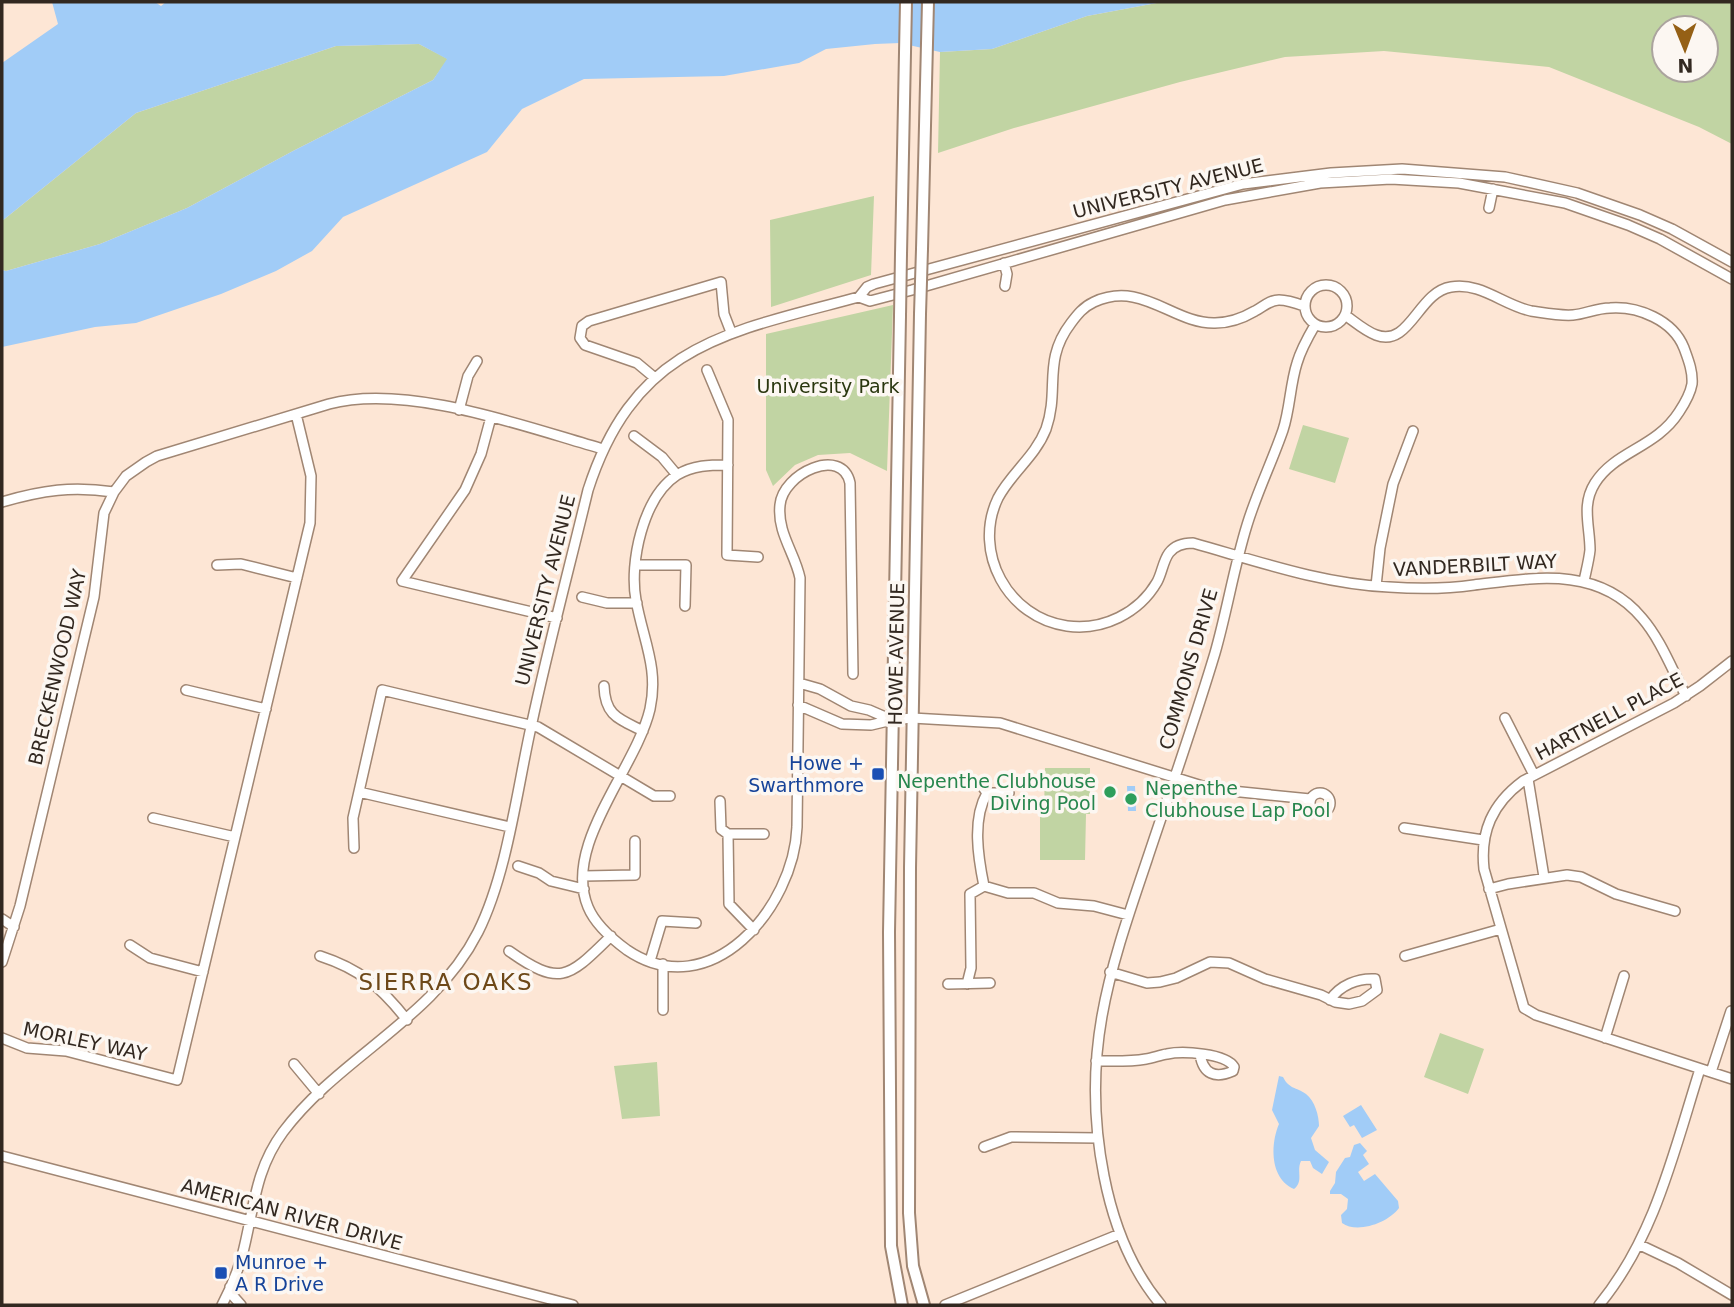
<svg xmlns="http://www.w3.org/2000/svg" width="1734" height="1307" viewBox="0 0 1734 1307" font-family="'DejaVu Sans',sans-serif">
	<style>
		.green { fill: #c1d4a3; fill-rule: evenodd }
		.water { fill: #a1ccf7 }
		.lines { fill: none; stroke-linecap: round; stroke-linejoin: round }
		.minor-casing { stroke: #a08673; stroke-width: 12 }
		.major-casing { stroke: #a08673; stroke-width: 14 }
		.minor { stroke: #fff; stroke-width: 9 }
		.major { stroke: #fff; stroke-width: 10 }
		.major-bridge-casing { stroke: #a08673; stroke-width: 14; stroke-linecap: butt }
		.major-bridge { stroke: #fff; stroke-width: 10 }
		.transit-dot { fill: #1a4fb4; stroke: #fcf7f2; stroke-width: 2.5 }
		.leisure-dot { fill: #2e9e5b; stroke: #fcf7f2; stroke-width: 2.5 }
		.labels { text-anchor: middle; stroke-width: 7; stroke-linejoin: round; paint-order: stroke }
		.street-label { font-size: 19px; fill: #322820; stroke: #fcf7f2 }
		.park-label { font-size: 19px; fill: #2a370f; stroke: #fcf7f2 }
		.transit-label { font-size: 19px; fill: #164399; stroke: #fcf7f2; text-anchor: end }
		.leisure-label { font-size: 19px; fill: #27864d; stroke: #fcf7f2; text-anchor: end }
		.quarter-label { font-size: 23px; letter-spacing: 2px; fill: #6d4818; stroke: #fcf7f2 }
	</style>
	<rect width="100%" height="100%" fill="#fde6d5"/>
	<path class="green" d="M 1162,2 L 1732,2 L 1732,144 L 1699,127 L 1549,67 L 1384,51 L 1285,57 L 1180,82 L 1014,128 L 938,153 L 940,52 L 992,49 L 1087,16 ZM 1664,28 L 1706,28 L 1706,70 L 1664,70 Z
		M 419,44 L 448,59 L 433,80 L 293,151 L 187,208 L 100,244 L 6,271 L 2,270 L 2,221 L 136,113 L 336,46 Z
		M 874,196 L 871,275 L 771,307 L 770,220 Z
		M 893,305 L 887,471 L 850,453 L 818,455 L 795,465 L 773,486 L 766,470 L 766,334 Z
		M 1303,425 L 1349,438 L 1335,483 L 1289,469 Z
		M 1045,768 L 1090,768 L 1090,814 L 1086,814 L 1085,860 L 1040,860 L 1040,814 L 1044,813 Z
		M 1440,1033 L 1484,1049 L 1468,1094 L 1424,1077 Z
		M 657,1062 L 660,1116 L 622,1119 L 614,1066 Z"/>
	<path class="water" d="M 52,2 L 155,2 L 161,6 L 166,2 L 1162,2 L 1087,16 L 992,49 L 940,52 L 900,43 L 875,44 L 826,49 L 799,63 L 724,76 L 584,79 L 522,109 L 487,152 L 343,217 L 312,251 L 276,271 L 221,294 L 136,323 L 95,327 L 2,347 L 2,270 L 6,271 L 100,244 L 187,208 L 293,151 L 433,80 L 447,59 L 419,44 L 336,46 L 136,113 L 2,221 L 2,63 L 58,24 Z
		M 1127,786 L 1135,786 L 1136,811 L 1128,811 Z
		M 1279,1076 L 1283,1077 C 1289,1089 1296,1087 1306,1094 C 1315,1101 1319,1116 1319,1126 L 1311,1138 L 1315,1150 L 1329,1162 L 1322,1174 L 1313,1168 L 1310,1161 L 1301,1161 C 1296,1171 1304,1181 1294,1189 C 1270,1179 1270,1145 1279,1124 L 1272,1110 Z
		M 1361,1105 L 1377,1130 L 1362,1138 L 1354,1125 L 1350,1127 L 1343,1116 Z
		M 1360,1143 L 1367,1151 L 1363,1155 L 1369,1164 L 1358,1172 L 1364,1181 L 1375,1174 L 1398,1201 L 1399,1208 C 1388,1223 1357,1234 1342,1223 L 1341,1215 L 1347,1209 L 1348,1199 L 1341,1194 L 1330,1194 L 1330,1191 L 1335,1183 L 1336,1172 L 1345,1158 L 1350,1157 L 1354,1145 Z"/>
	<g class="lines">
		<g class="minor-casing">
			<path id="minor" d="M 1489,208 L 1493,189
				M 1004,263 L 1007,274 L 1005,286
				M1305 306a21 21 0 1 1 42 0a21 21 0 1 1-42 0Z
				M 859,297 L 867,287 L 874,284 L 1243,184 L 1331,173 L 1402,169 L 1505,177 L 1577,193 L 1640,215 L 1672,229 L 1732,262
				M 1304,306 C 1296,303 1287,300 1279,300 C 1269,300 1263,307 1255,311 C 1243,318 1229,323 1215,323 C 1173,324 1142,280 1094,302 C 1083,307 1077,315 1071,323 C 1042,361 1060,389 1046,429 C 1035,457 1011,473 998,498 C 972,552 1008,618 1067,626 C 1103,631 1139,613 1157,582 C 1162,573 1163,561 1169,553 C 1175,545 1183,543 1193,543 C 1257,561 1322,584 1389,587 C 1417,589 1446,589 1474,585 C 1533,578 1598,565 1642,618 C 1661,640 1672,670 1686,696
				M 1345,315 C 1355,322 1365,331 1376,335 C 1410,348 1418,292 1451,287 C 1481,282 1503,305 1531,311 C 1545,313 1559,316 1573,315 C 1585,314 1597,308 1610,308 C 1638,306 1673,320 1684,348 C 1688,359 1693,371 1692,384 C 1690,395 1685,403 1679,412 C 1656,448 1615,451 1595,483 C 1581,505 1590,526 1590,550 C 1589,560 1586,571 1584,581
				M 707,370 L 728,420 L 727,555 L 758,557
				M 655,378 L 637,363 L 585,345 L 580,338 L 582,326 L 589,321 L 721,282 L 724,314 L 731,332
				M 459,410 L 468,376 L 477,361
				M 491,417 L 481,454 L 465,490 L 402,581 L 557,618
				M 634,436 L 662,457 L 677,475
				M 728,465 C 710,465 693,465 677,475 C 643,497 629,563 636,600 C 643,640 659,668 650,709 C 636,769 562,845 588,907 C 595,924 612,939 627,950 C 711,1007 794,907 797,827 L 800,578 C 795,553 777,533 780,505 C 783,473 842,446 850,483 L 853,674
				M 2,502 C 43,490 72,486 114,492
				M 217,565 L 241,564 L 297,578
				M 635,565 L 686,565 L 685,606
				M 1376,586 L 1380,548 L 1393,484 L 1413,431
				M 582,597 L 607,603 L 637,603
				M 1732,661 L 1700,686 L 1674,703 L 1523,781 C 1492,804 1480,832 1484,869 L 1524,1008 L 1536,1015 L 1732,1079
				M 799,683 L 820,689 L 851,706 L 869,710 L 892,720
				M 604,686 C 605,716 619,719 643,731
				M 186,690 L 266,709
				M 798,705 L 842,724 L 871,725 L 892,720 L 912,718 L 1000,723 L 1212,789 L 1310,799
				M 1505,718 L 1534,775
				M 1528,779 L 1544,877
				M 952,782 L 980,783 L 987,793
				M 359,792 L 510,827
				M1310 803a10 10 0 1 1 20 0a10 10 0 1 1-20 0Z
				M 1009,793 L 987,793 C 972,819 978,857 984,886 L 1008,893 L 1034,893 L 1058,903 L 1094,906 L 1128,915
				M 720,801 L 721,829 L 728,834 L 764,834
				M 153,818 L 235,837
				M 1404,828 L 1483,840
				M 728,834 L 729,904 L 754,930
				M 354,848 L 353,818 L 382,690 L 538,727 L 654,796 L 670,796
				M 518,866 L 539,873 L 551,881 L 584,889
				M 584,876 L 635,875 L 635,841
				M 1489,889 L 1508,884 L 1567,875 L 1581,877 L 1616,894 L 1675,911
				M 2,919 L 14,927
				M 130,945 L 150,958 L 203,972
				M 509,951 C 561,988 569,977 611,936
				M 320,956 C 360,969 381,987 407,1020
				M 1405,956 L 1501,929
				M 650,961 L 662,921 L 696,923
				M 2,962 L 20,906 L 94,597 L 104,513 L 114,492 L 126,476 L 146,462 L 157,456 L 329,404 C 408,383 525,427 603,449
				M 663,964 L 663,1010
				M 1110,972 L 1147,983 L 1160,982 L 1176,978 L 1210,962 L 1229,963 L 1265,979 L 1321,995 L 1335,1002 L 1349,1004 L 1362,1001 L 1377,990 L 1375,979 C 1358,978 1340,985 1330,1000
				M 948,984 L 990,983
				M 967,984 L 971,968 L 970,894 L 984,886
				M 2,1038 L 27,1048 L 66,1051 L 177,1080 L 310,523 L 311,476 L 296,414
				M 1605,1038 L 1624,976
				M 1096,1061 C 1113,1061 1129,1062 1146,1059 C 1153,1058 1160,1055 1167,1054 C 1182,1051 1226,1053 1234,1067 L 1233,1071 C 1215,1079 1203,1074 1200,1054
				M 294,1064 L 319,1094
				M 1711,1072 L 1731,1011
				M 984,1147 L 1011,1137 L 1098,1138
				M 2,1156 L 573,1305
				M 1640,1245 L 1678,1263 L 1732,1295
				M 230,1287 L 233,1296 L 241,1305
				M 222,1305 C 230,1290 237,1273 242,1256 C 254,1211 254,1171 283,1132 C 339,1057 434,1019 478,932 C 507,874 517,790 531,727 C 548,647 569,569 588,490 C 635,344 728,332 859,297 L 870,301 L 912,290 L 1225,200 L 1320,183 L 1391,179 L 1459,183 L 1565,203 L 1628,225 L 1660,239 L 1732,279
				M 945,1305 L 1120,1234
				M 1161,1305 C 1130,1268 1113,1222 1104,1176 C 1080,1055 1109,972 1147,860 C 1170,791 1194,723 1215,653 C 1227,611 1234,567 1247,525 C 1257,492 1272,462 1283,430 C 1290,409 1290,385 1297,363 C 1301,349 1308,337 1315,325
				M 1599,1305 C 1655,1237 1674,1151 1700,1069"/>
		</g>
		<g class="major-casing">
			<path id="major" d="M 922,249 L 928,2
				M 901,254 L 906,2
				M 920,314 L 910,868 L 909,1213 L 913,1266 L 924,1305
				M 900,316 L 889,932 L 891,1246 L 902,1305"/>
		</g>
		<use href="#minor" class="minor"/>
		<use href="#major" class="major"/>
		<g class="major-bridge-casing">
			<path id="major-bridge" d="M 920,314 L 922,249
				M 900,316 L 901,254"/>
		</g>
		<use href="#major-bridge" class="major-bridge"/>
	</g>
	<g class="transit-dot">
		<rect x="871" y="767" width="14" height="14" rx="3.5"/>
		<rect x="214" y="1266" width="14" height="14" rx="3.5"/>
	</g>
	<g class="leisure-dot">
		<circle cx="1110" cy="792" r="7"/>
		<circle cx="1131" cy="799" r="7"/>
	</g>
	<g class="labels">
		<g class="street-label">
			<text transform="translate(1168 188) rotate(-14)" y="7">UNIVERSITY AVENUE</text>
			<text transform="translate(1475 565) rotate(-3)" y="7">VANDERBILT WAY</text>
			<text transform="translate(545 590) rotate(-76)" y="7">UNIVERSITY AVENUE</text>
			<text transform="translate(896 654) rotate(-89)" y="7">HOWE AVENUE</text>
			<text transform="translate(57 667) rotate(-77)" y="7">BRECKENWOOD WAY</text>
			<text transform="translate(1188 669) rotate(-74)" y="7">COMMONS DRIVE</text>
			<text transform="translate(1609 716) rotate(-28)" y="7">HARTNELL PLACE</text>
			<text transform="translate(85 1041) rotate(12)" y="7">MORLEY WAY</text>
			<text transform="translate(292 1214) rotate(15)" y="7">AMERICAN RIVER DRIVE</text>
		</g>
		<g class="park-label">
			<text x="828" y="393">University Park</text>
		</g>
		<g class="transit-label">
			<text x="864" y="770">Howe +<tspan x="864" dy="22">Swarthmore</tspan></text>
			<text x="235" y="1269" text-anchor="start">Munroe +<tspan x="235" dy="22">A R Drive</tspan></text>
		</g>
		<g class="leisure-label">
			<text x="1096" y="788">Nepenthe Clubhouse<tspan x="1096" dy="22">Diving Pool</tspan></text>
			<text x="1145" y="795" text-anchor="start">Nepenthe<tspan x="1145" dy="22">Clubhouse Lap Pool</tspan></text>
		</g>
		<g class="quarter-label">
			<text x="446" y="990">SIERRA OAKS</text>
		</g>
	</g>
	<rect width="1734" height="1307" fill="none" stroke="#322820" stroke-width="7"/>
	<g transform="translate(1685 49) rotate(179)"><circle r="33" fill="#fcf7f2" stroke="#aba49e" stroke-width="2"/>
	<path d="M0-5L12 26L0 18L-12 26Z" fill="#956015"/>
	<text y="-10" font-size="19" font-weight="bold" text-anchor="middle" fill="#322820">N</text>
	</g>
</svg>
